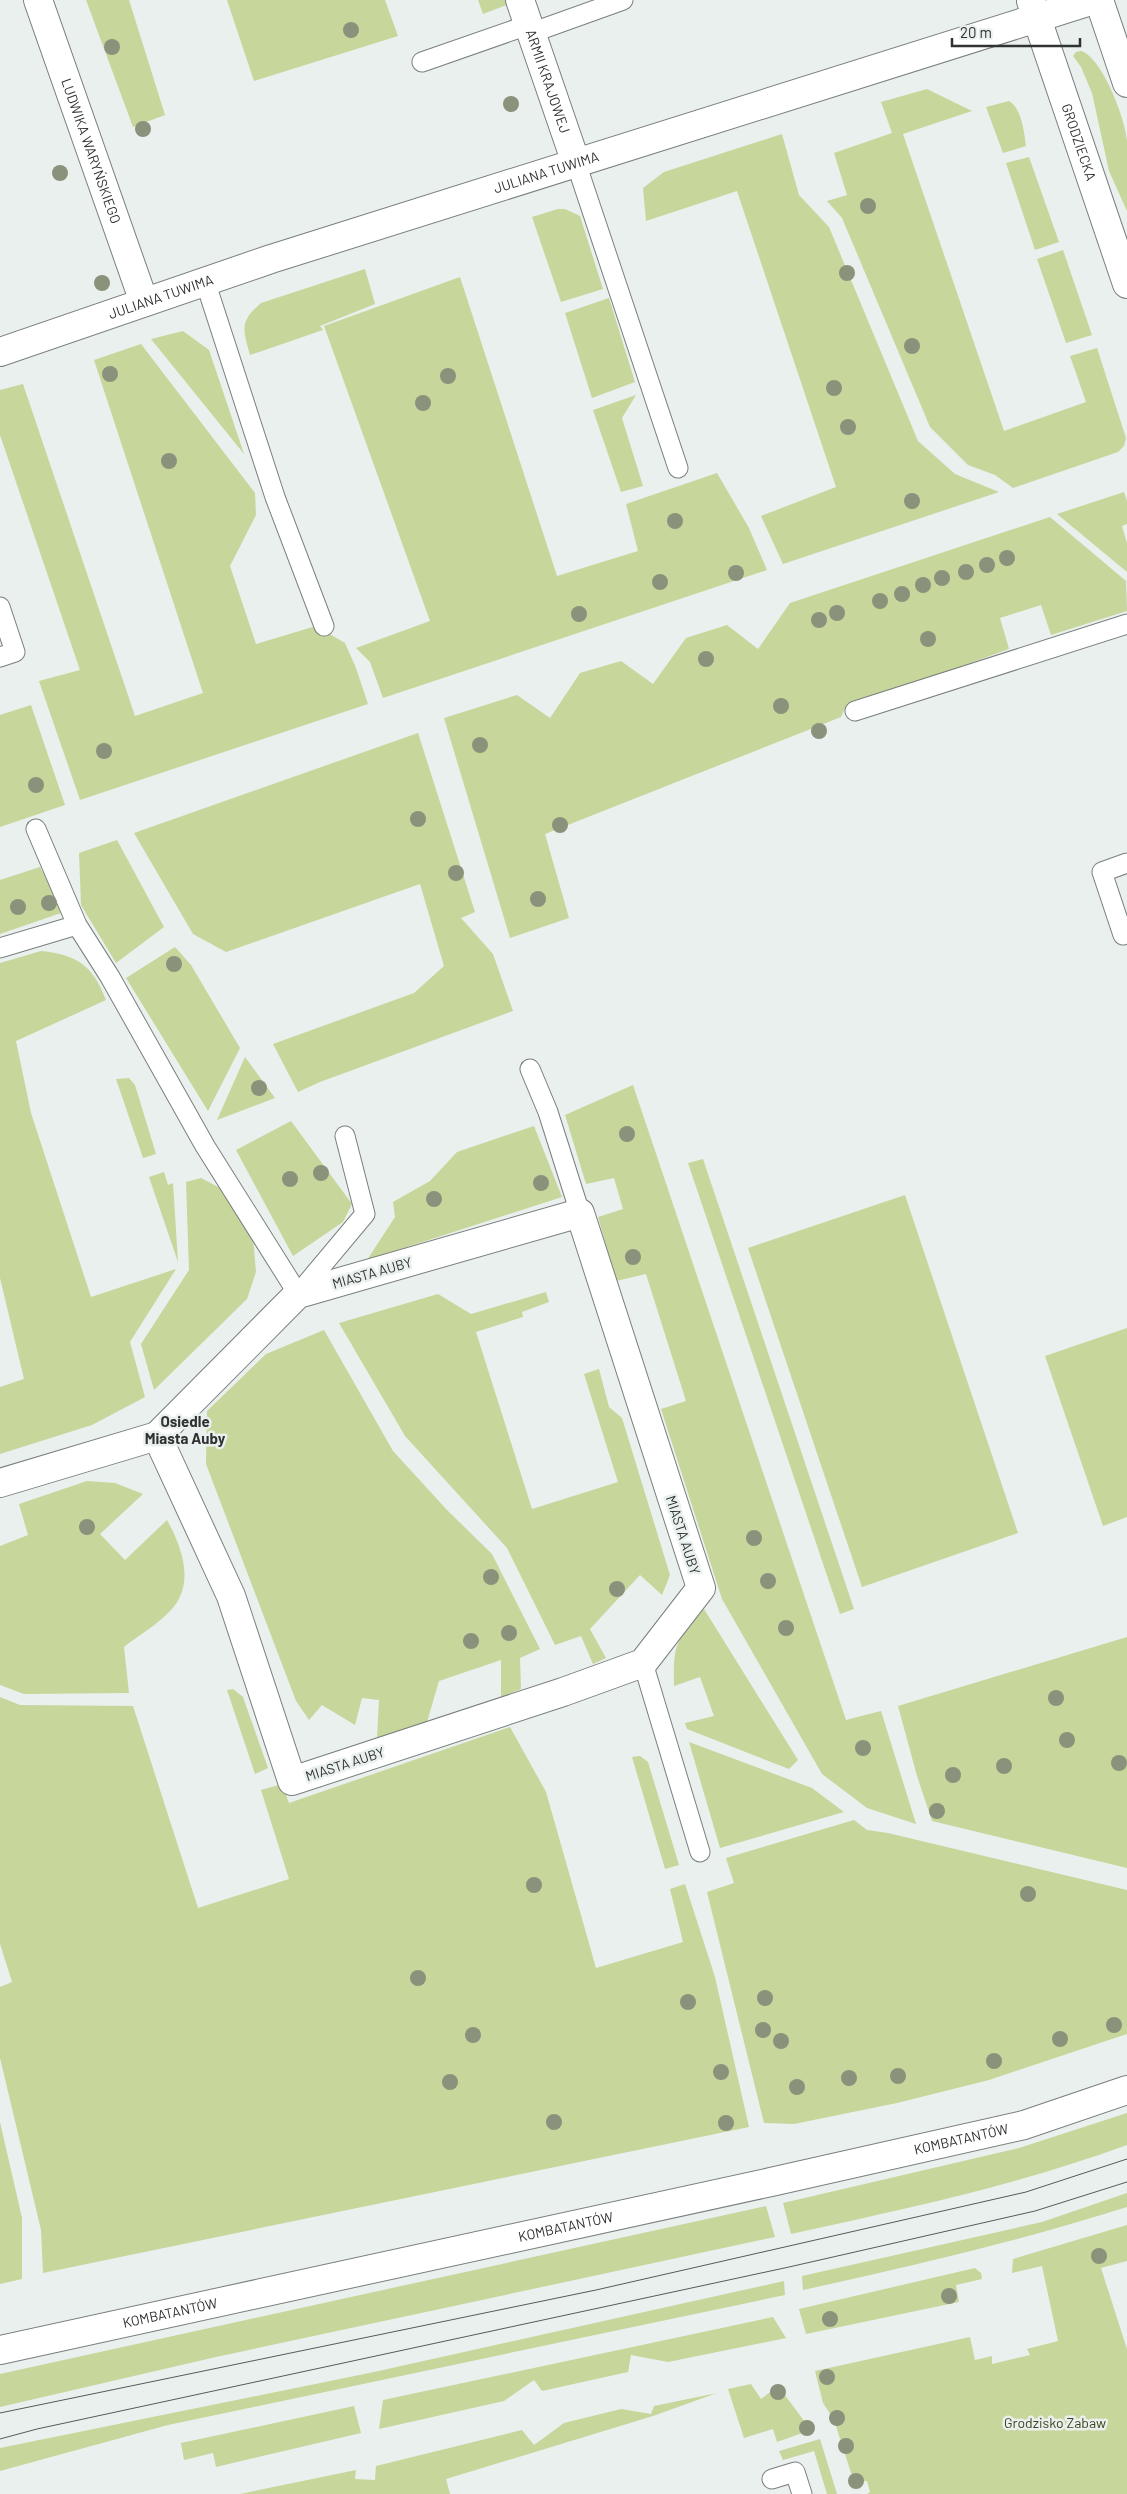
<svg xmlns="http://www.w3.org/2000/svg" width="1127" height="2494" viewBox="0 0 1127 2494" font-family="Barlow,sans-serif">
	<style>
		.green { fill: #c7d69b }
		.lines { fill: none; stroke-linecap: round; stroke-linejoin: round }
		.lane-casing { stroke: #797f7e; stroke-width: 21 }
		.street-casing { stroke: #797f7e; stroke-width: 30 }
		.secondary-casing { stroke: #797f7e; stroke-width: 30 }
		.lane { stroke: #fff; stroke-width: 19 }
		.street { stroke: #fff; stroke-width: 28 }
		.secondary { stroke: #fff; stroke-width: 28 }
		.tram { stroke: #575b5a; stroke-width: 1 }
		.tree { fill: #8a927b }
		.labels { text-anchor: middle; stroke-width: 5; stroke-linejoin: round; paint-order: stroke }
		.street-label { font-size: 14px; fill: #303332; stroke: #e9f0ee }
		.park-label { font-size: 14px; fill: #3d451d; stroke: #e9f0ee }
		.neighbourhood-label { font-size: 15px; font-weight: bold; fill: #303332; stroke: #e9f0ee }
	</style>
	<rect width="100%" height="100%" fill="#e9f0ee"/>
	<path class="green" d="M 86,0 L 129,0 L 165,115 L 133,127 Z
		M 227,0 L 385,0 L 398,36 L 254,81 Z
		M 478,0 L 511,0 L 512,3 L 483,14 Z
		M 1081,51 C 1102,57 1126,120 1127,141 C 1127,164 1127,188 1127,211 L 1109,171 L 1092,93 L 1081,67 L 1073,56 L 1076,52 Z
		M 927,89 L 972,111 L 903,134 L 1004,431 L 1086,402 L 1070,356 L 1097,348 L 1126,438 L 1124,446 L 1118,452 L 1013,488 L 995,475 L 968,465 L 930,427 L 842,218 L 827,201 L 847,195 L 834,153 L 892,133 L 881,102 Z
		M 1009,101 C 1022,109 1024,132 1026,146 L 1003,153 L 986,107 Z
		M 782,134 L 799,195 L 829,227 L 918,441 L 955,474 L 999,492 L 783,564 L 761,516 L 836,487 L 737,191 L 646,221 L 643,188 L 664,172 Z
		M 1029,157 L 1059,242 L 1035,250 L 1006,163 Z
		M 558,209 L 565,209 L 580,216 L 603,289 L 561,302 L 532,217 Z
		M 1063,250 L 1092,335 L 1066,343 L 1037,259 Z
		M 365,269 L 375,304 L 320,326 L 323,330 L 250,355 C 243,329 239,322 261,303 Z
		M 460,277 L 557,576 L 638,551 L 626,504 L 717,473 L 749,528 L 767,570 L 383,698 L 370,662 L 356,648 L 430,621 L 324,326 Z
		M 609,298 L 635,382 L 592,398 L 565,313 Z
		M 183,331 L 209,350 L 244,454 L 151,339 Z
		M 141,344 L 255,493 L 256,515 L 230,566 L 256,644 L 316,626 L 345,643 L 356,668 L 368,704 L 80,800 L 39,681 L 80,670 L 0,435 L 0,390 L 23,384 L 135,716 L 203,693 L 94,360 Z
		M 636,395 L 622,418 L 643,486 L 621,492 L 593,410 Z
		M 1124,492 L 1127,501 L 1127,524 L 1122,526 L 1127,543 L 1127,572 L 1057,514 Z
		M 1050,517 L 1126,581 L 1127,611 L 1051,635 L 1041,605 L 1000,618 L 1009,649 L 845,708 L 841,717 L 545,834 L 569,918 L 510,938 L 444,718 L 517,695 L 550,718 L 580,673 L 621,661 L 653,684 L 686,638 L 727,625 L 758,649 L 790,603 Z
		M 31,705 L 65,805 L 0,827 L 0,715 Z
		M 418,733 L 475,912 L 461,918 L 493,954 L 513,1011 L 320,1082 L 298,1092 L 273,1044 L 414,993 L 444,966 L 420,884 L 226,952 L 193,934 L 134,833 Z
		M 117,840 L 164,927 L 116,963 L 81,905 L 79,853 Z
		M 40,867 L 64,912 L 0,934 L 0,880 Z
		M 175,947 L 191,965 L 240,1048 L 208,1111 L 126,978 Z
		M 41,951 C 78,955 93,966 106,1000 L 16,1041 L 31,1113 L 91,1297 L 176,1269 L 130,1342 L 145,1397 L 92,1425 L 0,1454 L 0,1387 L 24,1379 L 0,1278 L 0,963 Z
		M 245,1057 L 275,1098 L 217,1120 Z
		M 129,1078 L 135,1085 L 156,1154 L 143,1158 L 116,1079 Z
		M 633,1085 L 846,1720 L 881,1711 L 916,1824 L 867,1808 L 822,1774 L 722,1599 L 661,1409 L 686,1401 L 646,1274 L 616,1281 L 598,1217 L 623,1209 L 614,1178 L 586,1184 L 565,1115 Z
		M 291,1121 L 352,1204 L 343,1222 L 293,1256 L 236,1150 Z
		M 534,1126 L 562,1197 L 367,1260 L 395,1217 L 393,1202 L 430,1181 L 457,1152 Z
		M 703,1159 L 854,1609 L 840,1614 L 688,1163 Z
		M 164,1172 L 168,1185 L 173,1183 L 178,1262 L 149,1177 Z
		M 201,1178 L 222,1189 L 253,1237 L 256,1272 L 247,1299 L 154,1390 L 141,1344 L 189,1270 L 186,1182 Z
		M 905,1195 L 1018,1533 L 862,1587 L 748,1248 Z
		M 546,1292 L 549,1302 L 522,1312 L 523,1317 L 476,1332 L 532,1509 L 618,1482 L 584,1374 L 599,1369 L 609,1407 L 622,1418 L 670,1575 L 662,1595 L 640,1575 L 590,1629 L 606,1658 L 593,1664 L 581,1636 L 555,1645 L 507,1548 L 405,1436 L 339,1323 L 438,1294 L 471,1314 Z
		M 1127,1328 L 1127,1517 L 1103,1526 L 1045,1356 Z
		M 324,1330 L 393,1451 L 447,1510 L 492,1554 L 540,1649 L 520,1658 L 521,1689 L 501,1697 L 501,1660 L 439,1681 L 427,1722 L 377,1738 L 379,1700 L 362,1698 L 355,1725 L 322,1705 L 309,1720 L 296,1701 L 206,1464 L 207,1411 L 266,1354 Z
		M 87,1481 L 115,1483 L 143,1494 L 100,1534 L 125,1560 L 167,1520 C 182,1547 196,1585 170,1611 C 157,1625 139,1635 124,1647 L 129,1693 L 24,1694 L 0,1685 L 0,1546 L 28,1535 L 19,1504 Z
		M 704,1609 L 798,1760 L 789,1769 L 687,1729 L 685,1723 L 714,1716 L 700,1677 L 674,1686 C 673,1643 676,1641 704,1609 Z
		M 1127,1637 L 1127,1868 L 932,1821 L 917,1776 L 898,1706 Z
		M 233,1689 L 243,1697 L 268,1768 L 255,1774 L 227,1690 Z
		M 0,1697 L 20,1705 L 133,1706 L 198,1908 L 289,1879 L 261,1790 L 282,1784 L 289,1803 L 510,1727 L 546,1792 L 596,1968 L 683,1942 L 670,1889 L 685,1884 L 715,1977 L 749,2127 L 43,2273 L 41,2230 L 0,2058 L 0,1987 L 12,1982 L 0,1944 Z
		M 689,1742 L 812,1788 L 844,1812 L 720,1848 Z
		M 640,1756 L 648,1762 L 679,1865 L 665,1869 L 632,1757 Z
		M 854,1820 L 867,1830 L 888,1833 L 1127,1890 L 1127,2034 L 989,2080 L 897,2103 L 794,2124 L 764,2123 L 707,1892 L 734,1883 L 726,1858 Z
		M 1127,2113 L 1127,2145 C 1018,2185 905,2209 791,2234 L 783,2203 L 1019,2148 Z
		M 0,2122 L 22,2218 L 22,2279 L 0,2284 Z
		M 1127,2193 L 1127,2207 C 1020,2241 912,2266 803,2290 L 802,2276 L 1042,2222 Z
		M 766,2206 L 775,2237 L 216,2357 L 0,2407 L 0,2374 Z
		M 1127,2225 L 1127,2261 L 1101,2268 L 1127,2349 L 1127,2494 L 867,2494 L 870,2492 L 867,2481 L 854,2482 L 834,2420 L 823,2403 L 815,2371 L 970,2337 L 975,2360 L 992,2356 L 992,2364 L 1030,2355 L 1027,2349 L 1058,2341 L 1042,2266 L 1012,2273 L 1013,2259 Z
		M 975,2268 L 981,2273 L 982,2279 L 956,2285 L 959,2302 L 806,2334 L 799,2309 Z
		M 784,2281 L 785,2295 L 168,2425 L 0,2471 L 0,2448 L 374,2372 Z
		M 773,2317 L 786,2338 L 668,2362 L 631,2355 L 628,2372 L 542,2391 L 534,2380 L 504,2401 L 379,2429 L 383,2400 Z
		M 751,2384 L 761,2399 L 778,2386 L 811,2430 L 777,2442 L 773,2429 L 744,2438 L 728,2389 Z
		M 717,2393 L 653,2416 L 446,2479 L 450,2494 L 240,2494 L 356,2470 L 355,2479 L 375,2480 L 376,2466 L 522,2430 L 534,2445 L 564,2423 L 621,2409 L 651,2414 L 654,2406 Z
		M 354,2406 L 361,2433 L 216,2467 L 213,2453 L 184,2460 L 181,2443 Z
		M 820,2439 L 837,2494 L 827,2494 L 814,2451 L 783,2460 L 779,2451 Z"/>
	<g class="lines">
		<g class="lane-casing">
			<path id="lane" d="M 531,33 L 623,0
				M 422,62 L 528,25
				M 576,163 L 678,468
				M 205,281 L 275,497 L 324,626
				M 0,607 L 15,652 L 0,657
				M 855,711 L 1127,624
				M 36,829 L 77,925 L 110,977 L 205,1146 L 298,1294 L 365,1214 L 345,1136
				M 1127,863 L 1102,872 L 1123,935 L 1127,934
				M 0,948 L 77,925
				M 530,1069 L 548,1112 L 580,1213
				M 643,1663 L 700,1852
				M 772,2479 L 795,2472 L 802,2494"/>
		</g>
		<g class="street-casing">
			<g id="street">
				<path id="s1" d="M 38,0 L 144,302"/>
				<path id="s2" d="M 520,0 L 576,163"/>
				<path d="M 580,1213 L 701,1588 L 643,1663 L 563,1692 L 292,1781 L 231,1596 L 157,1436 L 298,1294 Z"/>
				<path d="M 0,1483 L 157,1436"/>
			</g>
		</g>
		<g class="secondary-casing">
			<g id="secondary">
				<path d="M 1099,0 L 1127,83"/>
				<path id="s3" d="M 1031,1 L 1127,284"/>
				<path id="s4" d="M 0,352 L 271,259 L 1094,0"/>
				<path id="s5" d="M 0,2350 L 771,2182 L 1024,2125 L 1127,2090"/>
			</g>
		</g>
		<use href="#lane" class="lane"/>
		<use href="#street" class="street"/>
		<use href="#secondary" class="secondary"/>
		<path class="tram" d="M 0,2413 L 596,2290 L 1026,2192 L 1127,2159
			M 0,2439 L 37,2429 L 789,2267 L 1035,2211 L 1127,2182"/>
	</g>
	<g class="tree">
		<circle cx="351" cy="30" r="8"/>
		<circle cx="112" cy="47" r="8"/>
		<circle cx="511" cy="104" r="8"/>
		<circle cx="143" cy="129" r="8"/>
		<circle cx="60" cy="173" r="8"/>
		<circle cx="868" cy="206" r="8"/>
		<circle cx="847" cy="273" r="8"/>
		<circle cx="102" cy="283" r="8"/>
		<circle cx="912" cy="346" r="8"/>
		<circle cx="110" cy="374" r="8"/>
		<circle cx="448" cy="376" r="8"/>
		<circle cx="834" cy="388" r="8"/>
		<circle cx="423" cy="403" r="8"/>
		<circle cx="848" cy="427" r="8"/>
		<circle cx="169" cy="461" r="8"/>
		<circle cx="912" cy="501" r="8"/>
		<circle cx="675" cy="521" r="8"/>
		<circle cx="1007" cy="558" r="8"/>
		<circle cx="987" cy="565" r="8"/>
		<circle cx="966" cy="572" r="8"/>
		<circle cx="736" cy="573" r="8"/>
		<circle cx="942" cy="578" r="8"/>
		<circle cx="660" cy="582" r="8"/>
		<circle cx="923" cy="585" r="8"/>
		<circle cx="902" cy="594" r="8"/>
		<circle cx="880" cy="601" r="8"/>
		<circle cx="837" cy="613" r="8"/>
		<circle cx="579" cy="614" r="8"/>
		<circle cx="819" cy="620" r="8"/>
		<circle cx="928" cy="639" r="8"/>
		<circle cx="706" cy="659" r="8"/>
		<circle cx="781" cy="706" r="8"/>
		<circle cx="819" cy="731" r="8"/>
		<circle cx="480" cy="745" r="8"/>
		<circle cx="104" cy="751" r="8"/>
		<circle cx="36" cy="785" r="8"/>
		<circle cx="418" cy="819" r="8"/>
		<circle cx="560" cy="825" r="8"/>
		<circle cx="456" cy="873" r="8"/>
		<circle cx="538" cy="899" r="8"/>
		<circle cx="49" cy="903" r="8"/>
		<circle cx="18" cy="907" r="8"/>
		<circle cx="174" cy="964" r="8"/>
		<circle cx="259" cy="1088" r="8"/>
		<circle cx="627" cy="1134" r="8"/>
		<circle cx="321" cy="1173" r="8"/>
		<circle cx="290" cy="1179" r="8"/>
		<circle cx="541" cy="1183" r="8"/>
		<circle cx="434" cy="1199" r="8"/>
		<circle cx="633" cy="1257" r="8"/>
		<circle cx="87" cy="1527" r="8"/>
		<circle cx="754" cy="1538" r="8"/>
		<circle cx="491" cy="1577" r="8"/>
		<circle cx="768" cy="1581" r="8"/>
		<circle cx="617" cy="1589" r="8"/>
		<circle cx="786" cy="1628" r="8"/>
		<circle cx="509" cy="1633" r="8"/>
		<circle cx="471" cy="1641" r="8"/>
		<circle cx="1056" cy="1698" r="8"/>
		<circle cx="1067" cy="1740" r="8"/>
		<circle cx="863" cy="1748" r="8"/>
		<circle cx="1119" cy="1763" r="8"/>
		<circle cx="1004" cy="1766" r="8"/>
		<circle cx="953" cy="1775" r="8"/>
		<circle cx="937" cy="1811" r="8"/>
		<circle cx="534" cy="1885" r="8"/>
		<circle cx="1028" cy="1894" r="8"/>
		<circle cx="418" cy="1978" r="8"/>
		<circle cx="765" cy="1998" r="8"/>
		<circle cx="688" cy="2002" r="8"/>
		<circle cx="1114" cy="2025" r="8"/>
		<circle cx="763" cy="2030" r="8"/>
		<circle cx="473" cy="2035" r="8"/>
		<circle cx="1060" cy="2039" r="8"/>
		<circle cx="781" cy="2041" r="8"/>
		<circle cx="994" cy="2061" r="8"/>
		<circle cx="721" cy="2072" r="8"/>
		<circle cx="898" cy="2076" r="8"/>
		<circle cx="849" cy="2078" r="8"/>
		<circle cx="450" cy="2082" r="8"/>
		<circle cx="797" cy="2087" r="8"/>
		<circle cx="554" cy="2122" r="8"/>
		<circle cx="726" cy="2123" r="8"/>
		<circle cx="1099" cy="2256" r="8"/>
		<circle cx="949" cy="2296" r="8"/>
		<circle cx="830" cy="2319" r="8"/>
		<circle cx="827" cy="2377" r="8"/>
		<circle cx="778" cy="2392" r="8"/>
		<circle cx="837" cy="2418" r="8"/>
		<circle cx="807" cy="2428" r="8"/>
		<circle cx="846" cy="2446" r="8"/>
		<circle cx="856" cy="2481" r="8"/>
	</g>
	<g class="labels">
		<g class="street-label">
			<text dy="5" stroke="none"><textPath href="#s2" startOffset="86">ARMII KRAJOWEJ</textPath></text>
			<text dy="5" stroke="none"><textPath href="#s3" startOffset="149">GRODZIECKA</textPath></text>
			<text dy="5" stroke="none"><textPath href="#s1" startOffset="160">LUDWIKA WARYŃSKIEGO</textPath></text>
			<text dy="5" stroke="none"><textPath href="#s4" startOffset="575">JULIANA TUWIMA</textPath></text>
			<text dy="5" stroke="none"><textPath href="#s4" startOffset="170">JULIANA TUWIMA</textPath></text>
			<text transform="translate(372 1273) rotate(-16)" y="5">MIASTA AUBY</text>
			<text transform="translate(683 1535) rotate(72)" y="5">MIASTA AUBY</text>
			<text transform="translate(345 1764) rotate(-18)" y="5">MIASTA AUBY</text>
			<text dy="5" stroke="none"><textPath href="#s5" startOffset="984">KOMBATANTÓW</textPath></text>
			<text dy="5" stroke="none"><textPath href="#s5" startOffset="579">KOMBATANTÓW</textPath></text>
			<text dy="5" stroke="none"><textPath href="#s5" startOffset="174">KOMBATANTÓW</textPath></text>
		</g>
		<g class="park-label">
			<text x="1055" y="2428">Grodzisko Zabaw</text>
		</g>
		<g class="neighbourhood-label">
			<text x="185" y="1427">Osiedle<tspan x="185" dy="17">Miasta Auby</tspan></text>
		</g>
	</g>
	<path d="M952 38v8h128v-8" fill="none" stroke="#303332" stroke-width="2.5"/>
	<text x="960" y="38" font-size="15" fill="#303332" stroke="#e9f0ee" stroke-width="4" paint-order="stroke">20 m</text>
</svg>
